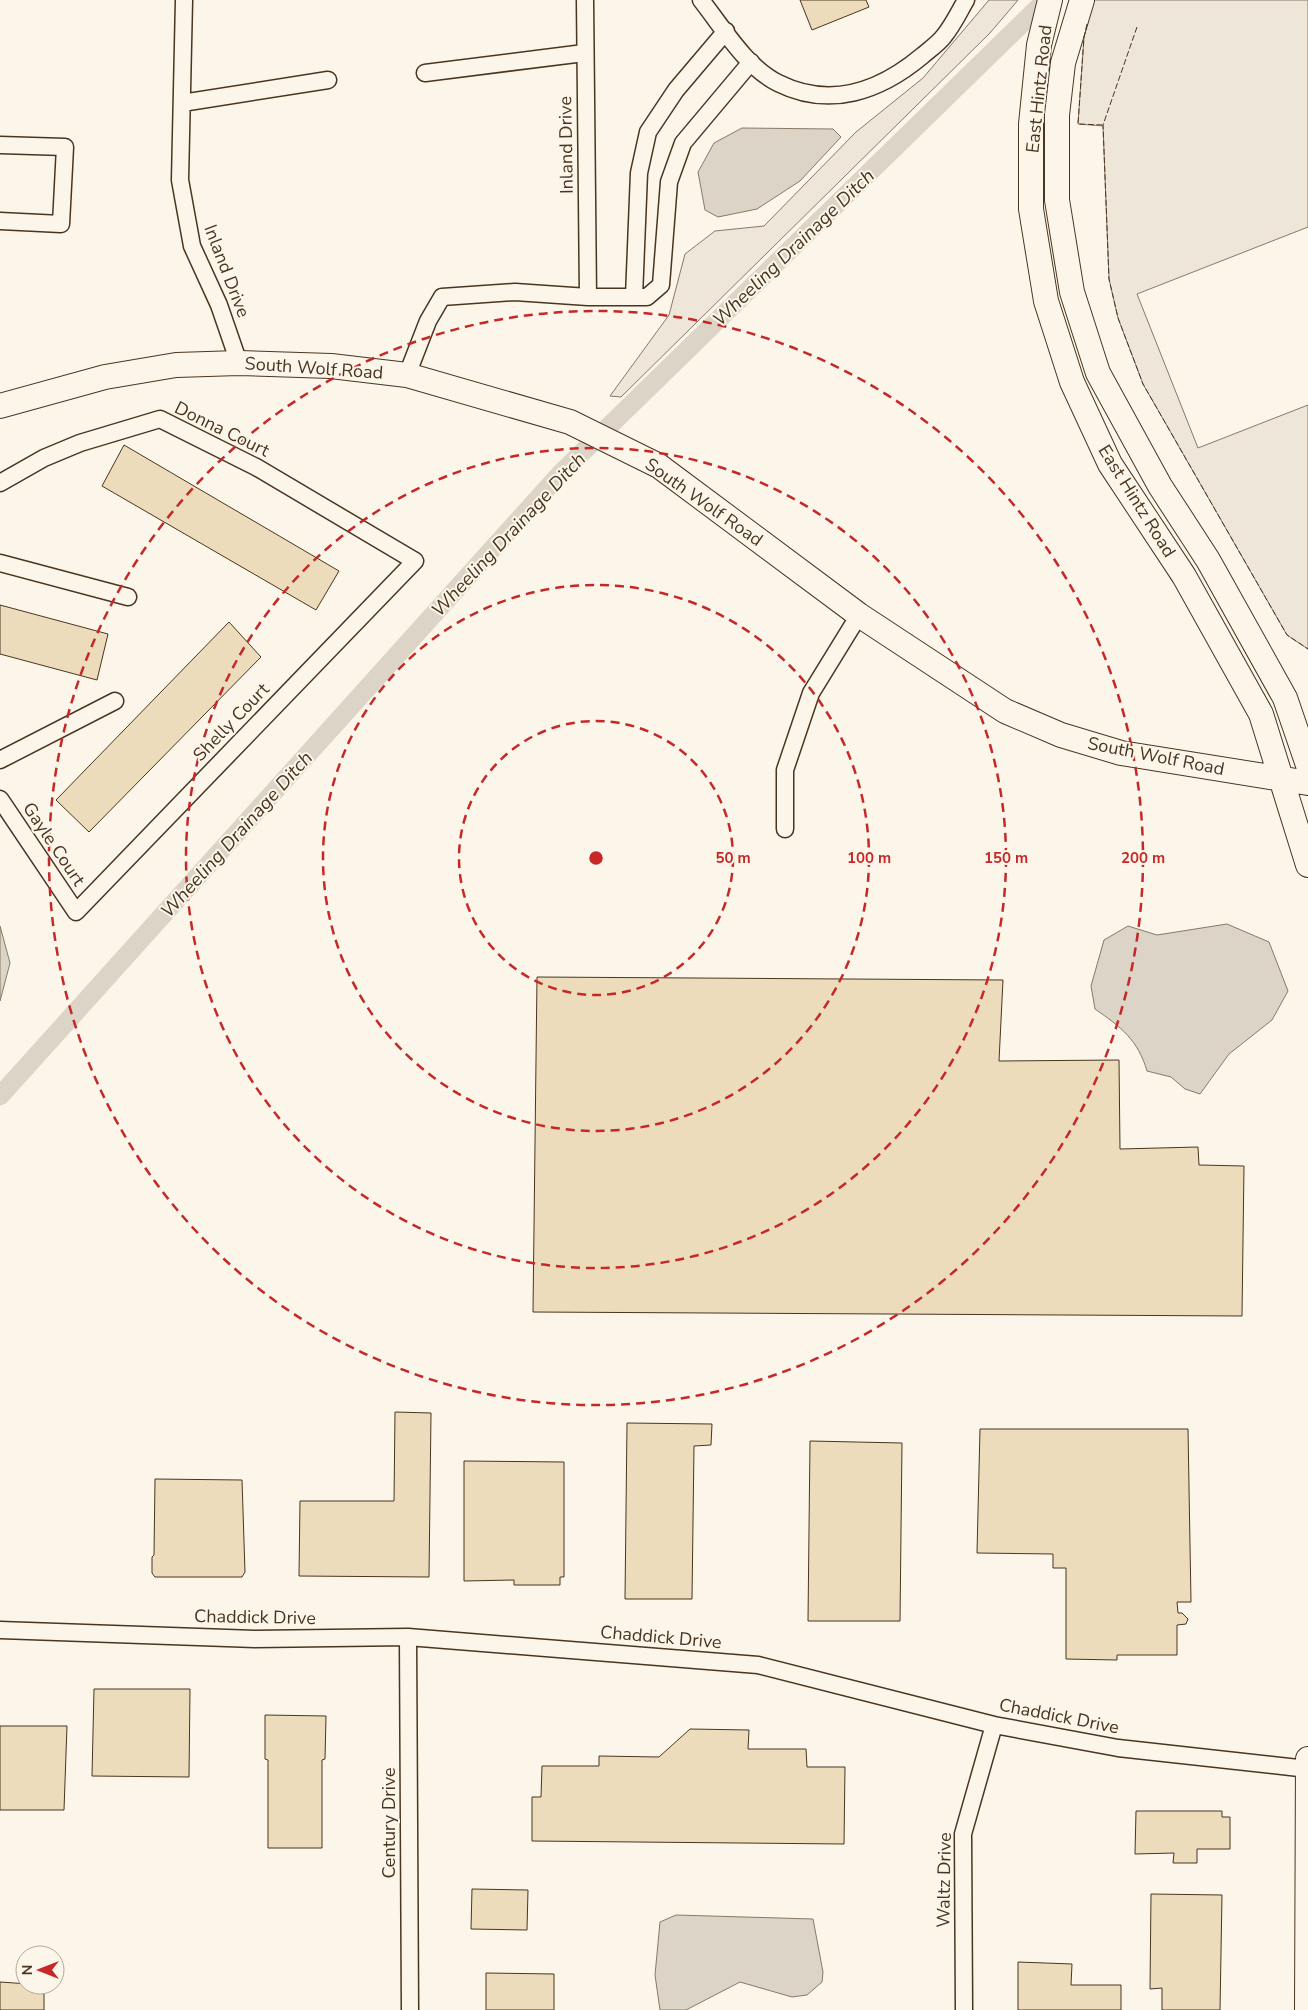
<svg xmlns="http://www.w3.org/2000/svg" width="1308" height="2010" viewBox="0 0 1308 2010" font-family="'Nunito Sans',sans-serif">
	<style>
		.green { fill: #ede6d9; stroke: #887966 }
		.water { fill: #dcd4c6; stroke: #887966 }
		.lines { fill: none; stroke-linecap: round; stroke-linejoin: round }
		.canal { stroke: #dcd4c6; stroke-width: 19 }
		.building { fill: #ecdcbc; stroke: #4a3520 }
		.street-casing { stroke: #4a3520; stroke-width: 19 }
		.secondary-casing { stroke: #4a3520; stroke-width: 26 }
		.street { stroke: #fbf6e9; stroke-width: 16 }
		.secondary { stroke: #fbf6e9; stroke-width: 24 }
		.fence { stroke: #4a3520; stroke-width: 1; stroke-dasharray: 6 2.5; stroke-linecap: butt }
		.ring { fill: none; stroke: #c62828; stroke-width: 2.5; stroke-dasharray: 9 6 }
		.labels { text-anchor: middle; stroke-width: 4; stroke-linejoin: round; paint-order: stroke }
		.street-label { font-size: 18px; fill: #4a3520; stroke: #fbf6e9 }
		.water-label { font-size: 19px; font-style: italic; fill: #4a3520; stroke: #fbf6e9 }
		.centre { fill: #c62828; stroke: #fbf6e9; stroke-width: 2.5 }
		.ring-label { font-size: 15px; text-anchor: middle; font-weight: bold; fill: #c62828; stroke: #fbf6e9; stroke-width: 4; stroke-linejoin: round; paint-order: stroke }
	</style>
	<rect width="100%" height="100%" fill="#fbf6e9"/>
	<path class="green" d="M 989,0 L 1018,0 L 990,33 L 621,397 L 610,396 L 669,315 L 685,254 L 715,231 L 764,226 L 856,132 L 923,78 Z
		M 1093,0 L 1308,0 L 1308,227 L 1137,294 L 1198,448 L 1308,405 L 1308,649 L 1287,635 L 1143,384 L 1118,318 L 1109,279 L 1103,126 L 1078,124 L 1084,37 Z"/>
	<path class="water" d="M 742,128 L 833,129 L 841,137 L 800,181 L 757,209 L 718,217 L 705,210 L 698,172 L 714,143 Z
		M 1227,924 L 1269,942 L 1288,991 L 1272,1020 L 1229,1054 L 1200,1094 L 1185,1089 L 1171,1077 L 1147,1071 C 1138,1040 1121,1027 1095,1009 L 1091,986 L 1104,940 L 1128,926 L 1157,935 Z
		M 0,926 L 10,963 L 0,1001 Z
		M 676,1915 L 813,1919 L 823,1972 L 822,1982 L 807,1995 L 792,1997 L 740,1982 L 686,2010 L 660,2010 L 655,1975 L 660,1922 Z"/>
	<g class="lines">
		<path class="canal" d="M 0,1096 L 560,474 L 1046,0"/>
	</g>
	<path class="building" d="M 800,0 L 866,0 L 869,7 L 812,30 Z
		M 124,445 L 339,571 L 316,610 L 102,486 Z
		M 0,605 L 108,634 L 97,680 L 0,654 Z
		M 229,622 L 261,657 L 89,832 L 56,800 Z
		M 537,977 L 1003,980 L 999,1061 L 1119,1060 L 1120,1149 L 1198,1147 L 1199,1165 L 1244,1166 L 1242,1316 L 533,1312 Z
		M 395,1412 L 431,1413 L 429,1577 L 299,1576 L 300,1501 L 394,1501 Z
		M 627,1423 L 712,1424 L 711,1445 L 694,1446 L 692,1599 L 625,1599 Z
		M 980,1429 L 1188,1429 L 1191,1602 L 1177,1602 L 1178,1613 L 1182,1613 L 1188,1619 L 1186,1624 L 1177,1625 L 1177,1655 L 1117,1655 L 1117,1660 L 1066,1659 L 1066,1568 L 1053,1568 L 1053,1554 L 977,1553 Z
		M 810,1441 L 902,1443 L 900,1621 L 808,1621 Z
		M 464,1461 L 564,1462 L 564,1577 L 560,1577 L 560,1585 L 514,1585 L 514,1580 L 464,1581 Z
		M 155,1479 L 242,1480 L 245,1572 L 242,1577 L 155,1577 L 152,1573 L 152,1557 L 154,1555 Z
		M 94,1689 L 190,1689 L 189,1777 L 92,1776 Z
		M 265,1715 L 326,1716 L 325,1759 L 322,1760 L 322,1848 L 268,1848 L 268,1760 L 265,1759 Z
		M 0,1726 L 67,1726 L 64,1810 L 0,1810 Z
		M 690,1729 L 749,1730 L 748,1749 L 806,1749 L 807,1767 L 845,1767 L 844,1844 L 532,1841 L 532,1797 L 541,1797 L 542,1766 L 599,1766 L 599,1756 L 659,1757 Z
		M 1136,1811 L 1222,1811 L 1222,1817 L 1230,1817 L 1230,1849 L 1197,1849 L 1197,1863 L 1173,1863 L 1174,1853 L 1135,1854 Z
		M 472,1889 L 528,1890 L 527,1930 L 471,1929 Z
		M 1151,1894 L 1222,1895 L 1220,2010 L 1162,2010 L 1162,1988 L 1150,1989 Z
		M 1018,1962 L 1072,1964 L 1071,1985 L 1121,1985 L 1121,2010 L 1018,2010 Z
		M 486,1973 L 554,1974 L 554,2010 L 486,2010 Z
		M 0,1982 L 44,1985 L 44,2010 L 0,2010 Z"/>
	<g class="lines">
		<g class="street-casing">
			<path id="street" d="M 184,0 L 180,180 L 192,246 L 219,305 L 239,363
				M 585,0 L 588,297
				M 701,0 C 723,28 746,67 778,83 C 830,109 880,91 922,56 C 929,50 939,43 944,36 C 953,25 959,12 966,0
				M 425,73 L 584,53
				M 182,103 L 328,80
				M 0,145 L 65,147 L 61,224 L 0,221
				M 634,297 L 639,173 L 648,132 L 676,90 L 726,31
				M 407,375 L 428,321 L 442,297 L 515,292 L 588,297 L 647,297 L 661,285 L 669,182 L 683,143 L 751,62
				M 0,483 L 44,458 L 80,443 L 160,419 L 256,467 L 415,561 L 76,912 L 0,799
				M 0,563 L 128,597
				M 0,760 L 115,701
				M 785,829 L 785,770 L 811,693 L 859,615
				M 0,1630 L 255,1639 L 408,1637 L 758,1665 L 994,1725 L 1118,1748 L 1308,1769
				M 408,1637 L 410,2010
				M 964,2010 L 963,1834 L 994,1725"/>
		</g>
		<g class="secondary-casing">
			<path id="secondary" d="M 1050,0 L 1039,45 L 1031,124 L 1031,209 L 1046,301 L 1072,382 L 1110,464 L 1184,576 L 1261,714 L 1308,865
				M 1082,0 L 1063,63 L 1057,115 L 1057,200 L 1072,292 L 1098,373 L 1160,486 L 1208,560 L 1285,698 L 1308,765
				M 0,406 L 105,377 L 176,365 L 239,363 L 331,366 L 407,375 L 570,422 L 659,466 L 859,615 L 1005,711 L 1061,735 L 1121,753 L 1308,783
				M 1307,2010 L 1308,1759"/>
		</g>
		<use href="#street" class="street"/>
		<use href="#secondary" class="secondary"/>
		<path class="fence" d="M 1087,24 L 1084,37 L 1078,124 L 1103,125
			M 1137,27 L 1103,125 L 1109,279 L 1118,318 L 1143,384 L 1287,635 L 1308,649"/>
	</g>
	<g class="ring">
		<circle cx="596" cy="858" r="137"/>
		<circle cx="596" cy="858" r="273"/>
		<circle cx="596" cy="858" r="410"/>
		<circle cx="596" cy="858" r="547"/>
	</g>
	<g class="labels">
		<g class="street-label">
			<text transform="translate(1039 89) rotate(-84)" y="6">East Hintz Road</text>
			<text transform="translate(566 145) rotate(-91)" y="6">Inland Drive</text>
			<text transform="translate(227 271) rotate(69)" y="6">Inland Drive</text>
			<text transform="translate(314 368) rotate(4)" y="6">South Wolf Road</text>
			<text transform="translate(222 429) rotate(26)" y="6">Donna Court</text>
			<text transform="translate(1137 501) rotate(58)" y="6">East Hintz Road</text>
			<text transform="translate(704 502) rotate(35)" y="6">South Wolf Road</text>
			<text transform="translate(231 722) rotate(-46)" y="6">Shelly Court</text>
			<text transform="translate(1156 756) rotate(11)" y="6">South Wolf Road</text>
			<text transform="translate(54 844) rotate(56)" y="6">Gayle Court</text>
			<text transform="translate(255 1617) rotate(1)" y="6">Chaddick Drive</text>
			<text transform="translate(661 1637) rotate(5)" y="6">Chaddick Drive</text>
			<text transform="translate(1059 1716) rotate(11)" y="6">Chaddick Drive</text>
			<text transform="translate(389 1823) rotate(-90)" y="6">Century Drive</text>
			<text transform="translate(944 1880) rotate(-89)" y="6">Waltz Drive</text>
		</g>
		<g class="water-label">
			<text transform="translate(793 247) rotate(-44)" y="7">Wheeling Drainage Ditch</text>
			<text transform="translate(508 534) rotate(-47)" y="7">Wheeling Drainage Ditch</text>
			<text transform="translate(236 834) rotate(-48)" y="7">Wheeling Drainage Ditch</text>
		</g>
	</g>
	<circle cx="596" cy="858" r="8" class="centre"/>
	<g class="ring-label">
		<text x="733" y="863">50 m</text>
		<text x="869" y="863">100 m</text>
		<text x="1006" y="863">150 m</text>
		<text x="1143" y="863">200 m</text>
	</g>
	<g transform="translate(40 1970) rotate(270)"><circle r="24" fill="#fbf6e9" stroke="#b4a999"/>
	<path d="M0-4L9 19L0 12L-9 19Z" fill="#c62828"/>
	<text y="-8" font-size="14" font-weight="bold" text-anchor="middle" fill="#4a3520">N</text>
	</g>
</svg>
